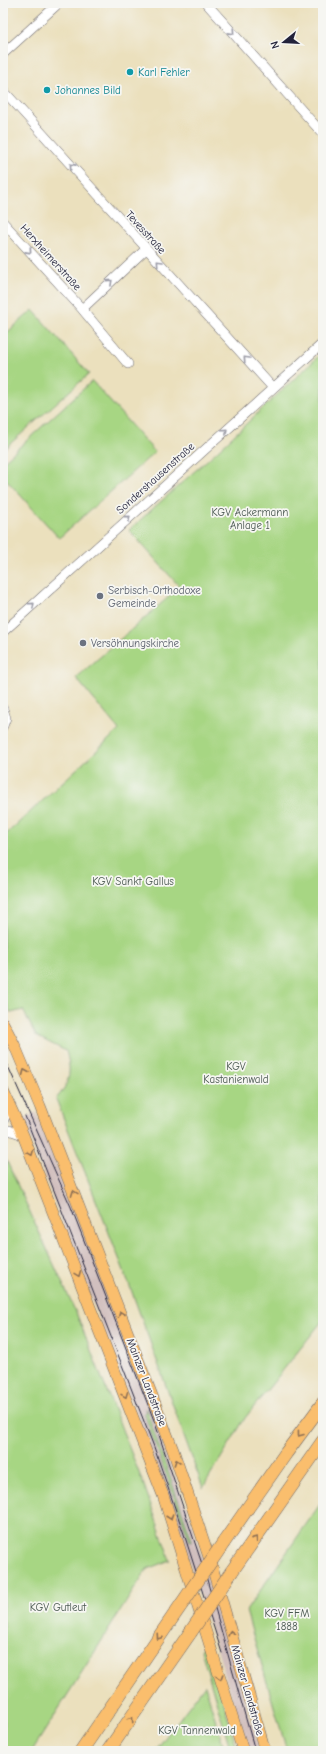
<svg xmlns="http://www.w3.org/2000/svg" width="326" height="1754" viewBox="0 0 326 1754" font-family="'Comic Neue',sans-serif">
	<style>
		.industrial { fill: #d1bfbe }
		.green { fill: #a7d683; stroke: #647c5f }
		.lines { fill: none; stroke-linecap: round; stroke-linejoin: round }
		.minor-casing { stroke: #686468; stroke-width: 10 }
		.major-casing { stroke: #686468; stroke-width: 12 }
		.highway-casing { stroke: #686468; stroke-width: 14 }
		.minor { stroke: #fff; stroke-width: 9 }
		.major { stroke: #fabe6d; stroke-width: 11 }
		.highway { stroke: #fabe6d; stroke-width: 13 }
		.tram { stroke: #22223b; stroke-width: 1 }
		.highway-bridge-casing { stroke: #686468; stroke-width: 14; stroke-linecap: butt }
		.highway-bridge { stroke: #fabe6d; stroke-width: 13 }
		.oneway { stroke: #9c9ca7 }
		.oneway2 { stroke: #8e7054 }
		.culture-dot { fill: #0f9aa8; stroke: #f6f6f2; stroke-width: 1.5 }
		.worship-dot { fill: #6b7280; stroke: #f6f6f2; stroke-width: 1.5 }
		.labels { text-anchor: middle; stroke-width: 3.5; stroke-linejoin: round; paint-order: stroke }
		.culture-label { font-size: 11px; fill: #0d838f; stroke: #f6f6f2; text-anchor: start }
		.street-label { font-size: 11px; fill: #22223b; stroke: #f6f6f2 }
		.park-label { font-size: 11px; fill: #4a5851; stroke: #f6f6f2 }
		.worship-label { font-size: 11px; fill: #5b616d; stroke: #f6f6f2; text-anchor: start }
	</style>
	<rect width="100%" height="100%" fill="#f6f6f2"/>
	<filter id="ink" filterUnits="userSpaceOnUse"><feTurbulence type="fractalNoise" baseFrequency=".025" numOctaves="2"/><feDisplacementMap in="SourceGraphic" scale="8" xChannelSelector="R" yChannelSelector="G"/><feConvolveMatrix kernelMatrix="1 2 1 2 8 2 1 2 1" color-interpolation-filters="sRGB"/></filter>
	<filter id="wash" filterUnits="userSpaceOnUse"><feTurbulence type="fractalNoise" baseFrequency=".012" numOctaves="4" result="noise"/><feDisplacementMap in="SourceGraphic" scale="16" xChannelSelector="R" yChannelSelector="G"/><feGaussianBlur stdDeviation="0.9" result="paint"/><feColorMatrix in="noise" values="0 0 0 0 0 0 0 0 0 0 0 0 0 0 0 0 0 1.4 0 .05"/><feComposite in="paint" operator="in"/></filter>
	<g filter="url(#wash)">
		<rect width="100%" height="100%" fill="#ebe0bd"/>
		<path class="industrial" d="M 36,1112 L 89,1245 L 157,1426 L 185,1506 L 187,1506 L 260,1751 L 248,1751 L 213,1636 L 172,1509 L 23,1119 Z"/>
		<path class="green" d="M 33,310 L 89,374 L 3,450 L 3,336 Z
			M 323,352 L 323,1320 L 245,1418 L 203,1488 L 128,1281 L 56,1099 C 70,1083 72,1072 66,1051 L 36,1036 L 23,1010 L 11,1013 L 3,998 L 3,837 L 119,730 L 76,678 L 180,587 L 129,530 L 215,453 Z
			M 92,381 L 155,452 L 59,538 L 3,476 L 3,462 Z
			M 3,1153 L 77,1315 L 145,1488 L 170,1560 L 147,1569 L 32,1751 L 3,1751 Z
			M 145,1409 L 146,1409 L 192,1540 L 190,1541 L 144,1413 L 146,1412 Z
			M 323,1500 L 323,1751 L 287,1751 L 246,1611 Z
			M 206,1643 L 238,1751 L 231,1751 L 201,1650 Z
			M 205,1685 L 225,1751 L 155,1751 Z"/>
	</g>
	<g filter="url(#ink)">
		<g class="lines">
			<g class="minor-casing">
				<path id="minor" d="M 206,3 L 323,134
					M 3,54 L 59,3
					M 3,90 L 273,388
					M 3,222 L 82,309 L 128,364
					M 82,309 L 146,249
					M 3,632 L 323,343
					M 3,709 L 6,718 L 3,726
					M 3,1122 L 9,1105
					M 3,1130 L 9,1130 L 23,1135"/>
			</g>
			<g class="major-casing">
				<path id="major" d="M 3,1023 L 14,1044 L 40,1106 L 173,1450 L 211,1563 L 265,1751
					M 3,1091 L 23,1135 L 163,1495 L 243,1751"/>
			</g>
			<g class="highway-casing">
				<path id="highway" d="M 224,1542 L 286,1453 L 323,1403
					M 232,1571 L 323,1441
					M 81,1751 L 181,1605
					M 108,1751 L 190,1633"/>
			</g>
			<use href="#minor" class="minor"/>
			<use href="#major" class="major"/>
			<use href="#highway" class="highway"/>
			<path class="tram" d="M 3,1055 L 71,1207 L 155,1423 L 206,1576 L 255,1751
				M 25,1116 L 154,1447 L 184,1534 L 222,1653"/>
			<g class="highway-bridge-casing">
				<path id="highway-bridge" d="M 181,1605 L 224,1542
					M 190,1633 L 232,1571"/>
			</g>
			<use href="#highway-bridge" class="highway-bridge"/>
		</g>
		<defs><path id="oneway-chevron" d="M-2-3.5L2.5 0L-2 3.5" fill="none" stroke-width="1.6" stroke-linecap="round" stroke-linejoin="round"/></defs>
		<g class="oneway">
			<use href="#oneway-chevron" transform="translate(232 32) rotate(48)"/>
			<use href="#oneway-chevron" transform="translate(72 166) rotate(-132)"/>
			<use href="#oneway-chevron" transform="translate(29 251) rotate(48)"/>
			<use href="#oneway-chevron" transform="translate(159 263) rotate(-133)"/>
			<use href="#oneway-chevron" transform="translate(110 282) rotate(-43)"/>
			<use href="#oneway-chevron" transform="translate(246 359) rotate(-133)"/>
			<use href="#oneway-chevron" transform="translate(225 431) rotate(-42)"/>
			<use href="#oneway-chevron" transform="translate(128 518) rotate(-42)"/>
			<use href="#oneway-chevron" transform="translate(32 605) rotate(-42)"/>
		</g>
		<g class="oneway2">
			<use href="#oneway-chevron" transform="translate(25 1072) rotate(-113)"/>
			<use href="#oneway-chevron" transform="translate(31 1153) rotate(69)"/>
			<use href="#oneway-chevron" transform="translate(74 1193) rotate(-111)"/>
			<use href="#oneway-chevron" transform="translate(78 1274) rotate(69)"/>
			<use href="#oneway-chevron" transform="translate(121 1314) rotate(-111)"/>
			<use href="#oneway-chevron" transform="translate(125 1395) rotate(69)"/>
			<use href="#oneway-chevron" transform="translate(300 1434) rotate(127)"/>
			<use href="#oneway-chevron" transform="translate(177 1462) rotate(-109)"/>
			<use href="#oneway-chevron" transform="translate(170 1517) rotate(71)"/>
			<use href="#oneway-chevron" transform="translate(255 1539) rotate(-55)"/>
			<use href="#oneway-chevron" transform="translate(231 1633) rotate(-105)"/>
			<use href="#oneway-chevron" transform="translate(159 1637) rotate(124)"/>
			<use href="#oneway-chevron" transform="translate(220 1677) rotate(73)"/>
			<use href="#oneway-chevron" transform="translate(131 1719) rotate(-56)"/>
		</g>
	</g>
	<g class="culture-dot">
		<circle cx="130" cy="72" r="4"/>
		<circle cx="47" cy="90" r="4"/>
	</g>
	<g class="worship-dot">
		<circle cx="100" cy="596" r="4"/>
		<circle cx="83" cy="643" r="4"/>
	</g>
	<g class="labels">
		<g class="culture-label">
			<text x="138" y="76">Karl Fehler</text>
			<text x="55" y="94">Johannes Bild</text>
		</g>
		<g class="street-label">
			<text transform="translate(146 232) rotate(48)" y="4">Tevesstraße</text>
			<text transform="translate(51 257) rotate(48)" y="4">Herxheimerstraße</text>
			<text transform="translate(155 478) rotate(-42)" y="4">Sondershausenstraße</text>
			<text transform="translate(147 1382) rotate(69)" y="4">Mainzer Landstraße</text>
			<text transform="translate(248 1690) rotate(74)" y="4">Mainzer Landstraße</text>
		</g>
		<g class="park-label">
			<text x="250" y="516">KGV Ackermann<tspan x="250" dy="13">Anlage 1</tspan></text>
			<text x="133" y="885">KGV Sankt Gallus</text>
			<text x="236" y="1070">KGV<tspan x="236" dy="13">Kastanienwald</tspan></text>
			<text x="58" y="1611">KGV Gutleut</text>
			<text x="287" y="1617">KGV FFM<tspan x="287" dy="13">1888</tspan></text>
			<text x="197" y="1734">KGV Tannenwald</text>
		</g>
		<g class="worship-label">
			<text x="108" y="594">Serbisch-Orthodoxe<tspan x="108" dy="13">Gemeinde</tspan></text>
			<text x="91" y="647">Versöhnungskirche</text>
		</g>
	</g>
	<rect width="326" height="1754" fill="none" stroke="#f6f6f2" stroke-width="16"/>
	<g transform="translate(284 42) rotate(252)" stroke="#f6f6f2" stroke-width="3" paint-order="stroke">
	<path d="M0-3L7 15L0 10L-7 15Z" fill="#22223b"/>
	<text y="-6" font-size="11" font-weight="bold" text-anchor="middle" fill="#22223b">N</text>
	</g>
</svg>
